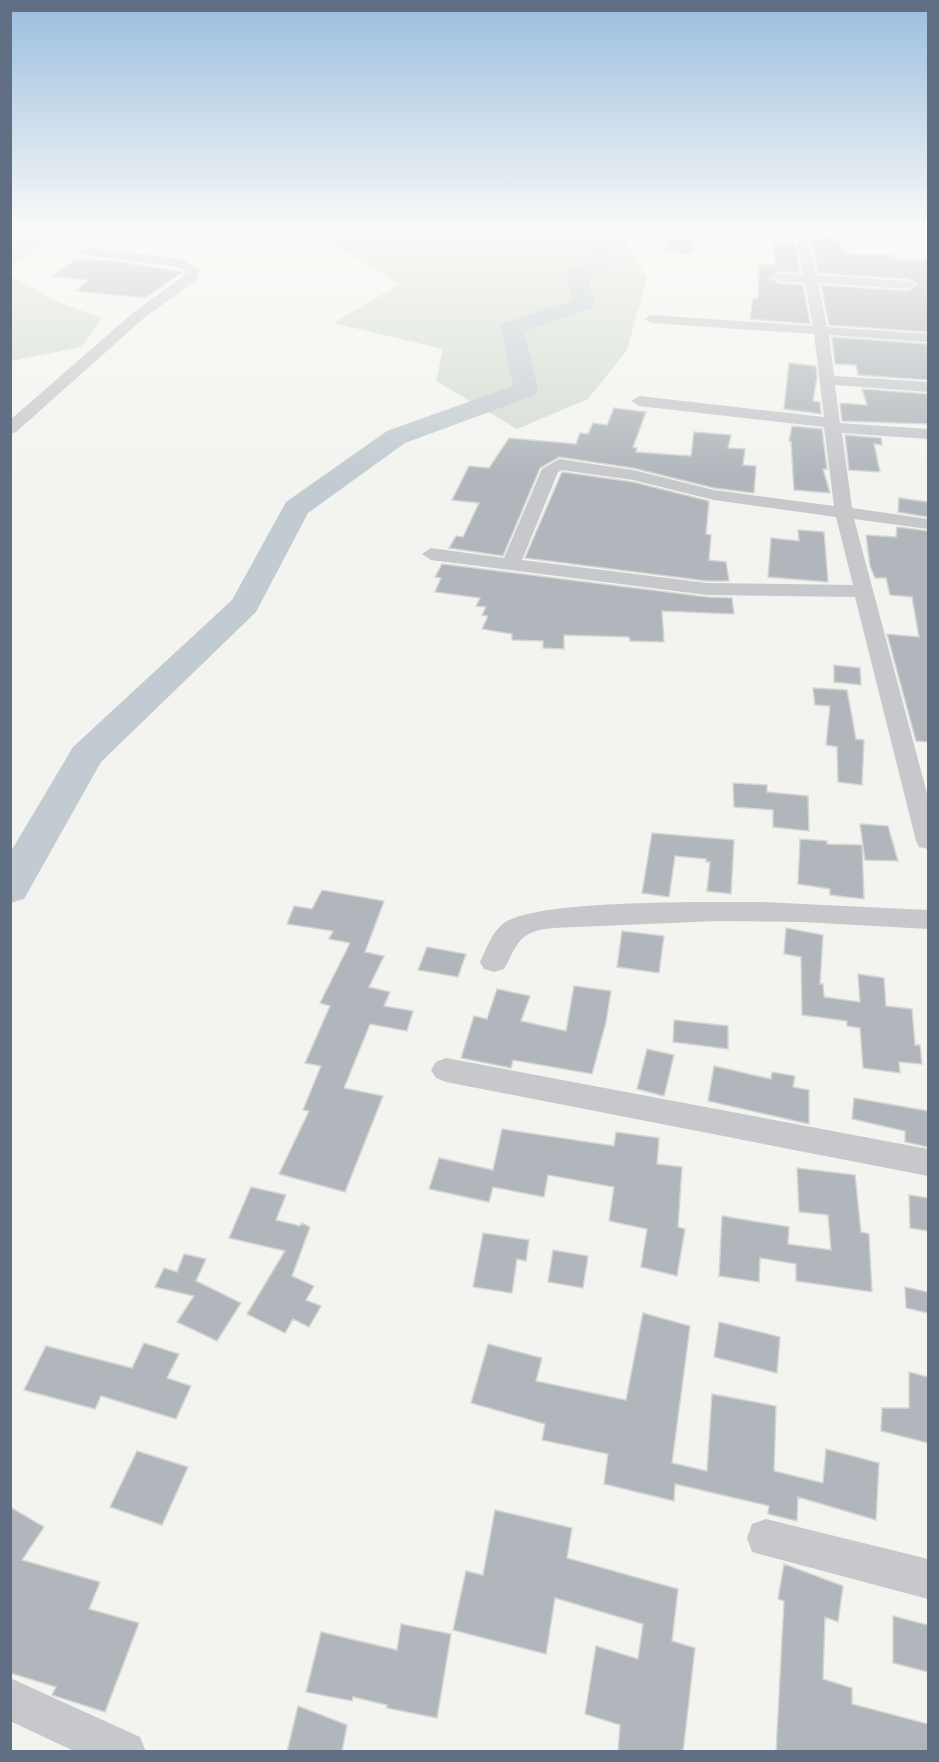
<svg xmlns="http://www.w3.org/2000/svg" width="939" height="1762" viewBox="0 0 939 1762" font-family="Ubuntu,sans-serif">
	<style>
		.green { fill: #d3dcd0 }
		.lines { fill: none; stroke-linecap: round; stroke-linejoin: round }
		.river { fill: #c2cbd1; fill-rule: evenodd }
		.building { fill: #b0b6bc; stroke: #d5d5d2; stroke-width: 1.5 }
		.minor { fill: #c6c8cc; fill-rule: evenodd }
	</style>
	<rect width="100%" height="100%" fill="#f3f4ef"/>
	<path class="green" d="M 11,231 L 45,231 L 62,234 L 11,266 Z
		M 318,231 L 632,231 L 626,241 L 647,278 L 627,350 L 588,399 L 517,429 L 436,381 L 443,349 L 333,323 L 400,284 L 335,245 Z
		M 10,276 L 60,303 L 102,318 L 82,347 L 11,361 Z"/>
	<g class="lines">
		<path class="river" d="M 567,231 L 588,231 L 620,260 L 617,264 L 588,278 L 595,304 L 592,309 L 524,331 L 538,390 L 535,395 L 405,443 L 308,513 L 256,612 L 101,762 L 24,899 L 10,903 L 10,853 L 73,747 L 232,600 L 286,502 L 387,431 L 513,386 L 501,328 L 504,323 L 572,301 L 567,275 L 570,271 L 596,259 Z"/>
	</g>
	<path class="building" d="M 670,231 L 698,231 L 691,254 L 664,252 Z
		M 810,233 L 835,234 L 846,254 L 894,255 L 896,259 L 928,260 L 928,332 L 829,325 L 821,285 L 908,291 L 917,284 L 908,279 L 818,273 Z
		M 772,241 L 795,242 L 800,273 L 779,271 L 770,278 L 779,283 L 803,285 L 810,324 L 750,319 L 753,298 L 758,298 L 759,264 L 776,265 Z
		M 76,259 L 114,261 L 183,272 L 145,298 L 76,291 L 88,280 L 52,276 Z
		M 832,337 L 928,344 L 928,380 L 858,375 L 856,365 L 835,364 Z
		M 789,363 L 816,366 L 817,377 L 813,401 L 820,402 L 821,414 L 784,409 Z
		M 862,389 L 928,394 L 928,424 L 842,421 L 840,403 L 867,405 Z
		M 614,408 L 646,412 L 633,447 L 637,448 L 636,452 L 691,456 L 694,432 L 731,435 L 728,448 L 745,449 L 743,465 L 756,466 L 754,493 L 714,488 L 633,468 L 559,457 L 540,468 L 503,556 L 449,548 L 456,536 L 463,537 L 479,503 L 452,500 L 469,466 L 489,468 L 509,438 L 576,444 L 580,433 L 588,434 L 593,423 L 607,425 Z
		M 792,426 L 822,429 L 827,469 L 823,469 L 830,493 L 794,490 L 791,442 L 789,441 Z
		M 845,435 L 881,438 L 882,445 L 874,444 L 880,472 L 849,470 Z
		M 562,472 L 633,482 L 709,501 L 706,534 L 711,535 L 709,560 L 726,562 L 729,581 L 707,581 L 525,558 Z
		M 899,498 L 928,502 L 928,517 L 898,512 Z
		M 897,527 L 928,531 L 928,742 L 916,741 L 887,634 L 919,637 L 912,597 L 890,595 L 886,578 L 875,578 L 870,566 L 866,535 L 896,537 Z
		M 798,530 L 824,532 L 828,582 L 768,577 L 771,538 L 799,541 Z
		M 442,564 L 707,597 L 732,598 L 734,614 L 662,611 L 664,642 L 630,641 L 629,637 L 564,635 L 564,649 L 543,648 L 543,641 L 512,640 L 512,634 L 482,629 L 488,616 L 482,615 L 486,607 L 476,606 L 480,598 L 435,592 L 441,578 L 435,577 Z
		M 834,665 L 860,668 L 861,685 L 834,682 Z
		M 813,688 L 847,690 L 856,739 L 864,740 L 862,785 L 838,782 L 837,747 L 826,745 L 830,706 L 815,705 Z
		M 733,783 L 767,785 L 767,792 L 808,796 L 809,831 L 773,827 L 773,810 L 734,807 Z
		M 860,824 L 888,826 L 898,861 L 865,860 Z
		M 652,833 L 734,840 L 731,894 L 707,891 L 710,862 L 706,862 L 706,859 L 675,856 L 669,897 L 642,893 Z
		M 800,839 L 827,841 L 827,844 L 862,845 L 864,899 L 830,895 L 830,889 L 798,884 Z
		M 322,890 L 384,901 L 365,952 L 384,956 L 369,987 L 390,992 L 384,1006 L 413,1011 L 407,1031 L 370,1024 L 344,1088 L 383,1096 L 345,1192 L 279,1174 L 309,1111 L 303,1110 L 321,1066 L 305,1063 L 330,1006 L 320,1003 L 350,943 L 329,939 L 333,931 L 287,924 L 294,906 L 312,909 Z
		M 786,928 L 823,935 L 820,984 L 823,984 L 824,997 L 860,1002 L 858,974 L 884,978 L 886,1006 L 912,1009 L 915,1045 L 920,1045 L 922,1064 L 899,1062 L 900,1073 L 863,1068 L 860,1028 L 847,1026 L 847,1021 L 802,1015 L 801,957 L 784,954 Z
		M 622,931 L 664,936 L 659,973 L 617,967 Z
		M 427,947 L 466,954 L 458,977 L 418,970 Z
		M 574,986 L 611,991 L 606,1022 L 592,1074 L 513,1060 L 511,1068 L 461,1058 L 474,1016 L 487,1019 L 497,989 L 530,996 L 521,1021 L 566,1031 Z
		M 674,1020 L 728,1026 L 728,1049 L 673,1042 Z
		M 647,1049 L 674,1055 L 664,1096 L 637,1089 Z
		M 714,1066 L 771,1079 L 772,1072 L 795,1076 L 793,1087 L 809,1090 L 809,1124 L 708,1101 Z
		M 854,1098 L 928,1111 L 928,1147 L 905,1142 L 905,1131 L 852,1119 Z
		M 502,1129 L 614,1146 L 616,1132 L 659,1138 L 657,1164 L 682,1167 L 678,1227 L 685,1229 L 677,1276 L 641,1267 L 647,1229 L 609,1221 L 614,1187 L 548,1175 L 544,1197 L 493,1187 L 489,1202 L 429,1189 L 439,1158 L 493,1170 Z
		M 797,1168 L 855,1175 L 861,1232 L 869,1234 L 872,1292 L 796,1281 L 796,1264 L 760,1258 L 759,1282 L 719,1276 L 722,1216 L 789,1227 L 788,1244 L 831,1250 L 828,1215 L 799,1212 Z
		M 251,1187 L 286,1195 L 276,1220 L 300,1226 L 302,1223 L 310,1227 L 292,1276 L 314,1286 L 306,1300 L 321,1306 L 309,1327 L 293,1319 L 285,1333 L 247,1314 L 285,1251 L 229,1238 Z
		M 909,1195 L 928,1198 L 928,1231 L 910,1228 Z
		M 483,1233 L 529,1240 L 526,1261 L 517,1259 L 512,1293 L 473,1287 Z
		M 553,1250 L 588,1256 L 583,1288 L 548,1282 Z
		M 184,1254 L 206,1259 L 196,1281 L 241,1303 L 217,1341 L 177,1322 L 194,1296 L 155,1287 L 164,1268 L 177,1272 Z
		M 905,1287 L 928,1292 L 928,1313 L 906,1308 Z
		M 643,1313 L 690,1326 L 672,1463 L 707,1471 L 712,1394 L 776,1406 L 774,1471 L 823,1483 L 826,1449 L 879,1463 L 876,1520 L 798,1497 L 797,1521 L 768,1514 L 769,1506 L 675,1484 L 674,1501 L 604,1484 L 608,1454 L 542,1440 L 545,1424 L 471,1403 L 488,1344 L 542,1358 L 536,1381 L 626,1400 Z
		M 719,1322 L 780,1337 L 777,1373 L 714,1357 Z
		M 144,1343 L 179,1354 L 167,1378 L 191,1386 L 176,1419 L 101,1396 L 95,1409 L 24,1390 L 46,1346 L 132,1368 Z
		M 909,1372 L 928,1377 L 928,1443 L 881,1431 L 882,1408 L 909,1408 Z
		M 137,1451 L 188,1467 L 162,1525 L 110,1507 Z
		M 10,1507 L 44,1527 L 22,1560 L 100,1582 L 89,1609 L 139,1623 L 105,1712 L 52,1695 L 56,1687 L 10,1673 Z
		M 495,1510 L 572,1528 L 567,1558 L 678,1589 L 672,1641 L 695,1648 L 683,1752 L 618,1752 L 620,1725 L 585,1714 L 596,1646 L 638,1659 L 643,1624 L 555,1598 L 546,1654 L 453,1630 L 466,1571 L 483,1575 Z
		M 784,1564 L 843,1586 L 838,1622 L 825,1617 L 823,1679 L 852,1688 L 852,1704 L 928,1724 L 928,1752 L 776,1752 L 784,1601 L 778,1599 Z
		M 893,1616 L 928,1625 L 928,1672 L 893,1663 Z
		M 401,1624 L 451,1634 L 437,1718 L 387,1708 L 387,1705 L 353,1697 L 352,1701 L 306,1692 L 321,1632 L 397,1650 Z
		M 298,1706 L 347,1725 L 342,1752 L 287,1752 Z"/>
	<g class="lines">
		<path class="minor" d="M 702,231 L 795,233 L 795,231 L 807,231 L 816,275 L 908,281 L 915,285 L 908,289 L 818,283 L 827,327 L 928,334 L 928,342 L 829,335 L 834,376 L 928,382 L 928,392 L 835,385 L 840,423 L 928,429 L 928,439 L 842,433 L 852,508 L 928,519 L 928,529 L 854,519 L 928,797 L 928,849 L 919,847 L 916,841 L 855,597 L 707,595 L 431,560 L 422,554 L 431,548 L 504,558 L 542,469 L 559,459 L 633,470 L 714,490 L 834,506 L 824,427 L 639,406 L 631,401 L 639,396 L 824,417 L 814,334 L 651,323 L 644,319 L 651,315 L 813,326 L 805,283 L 779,281 L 772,277 L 779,273 L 803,275 L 797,240 L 707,237 L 703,236 ZM 562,470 L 633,480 L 714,500 L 836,517 L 853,585 L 707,583 L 522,560 L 558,472 Z
			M 83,247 L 180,259 L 200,269 L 196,280 L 144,318 L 16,432 L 10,434 L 10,420 L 134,312 L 185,275 L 186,271 L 177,267 L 79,254 L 77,251 Z
			M 760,902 L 928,910 L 928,929 L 802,922 L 718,921 L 553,928 C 518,932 519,942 504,969 L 494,972 L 484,969 L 480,962 C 486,949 492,932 504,923 C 537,899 712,902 760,902 Z
			M 446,1058 L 928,1149 L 928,1176 L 446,1082 L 436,1078 L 431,1070 L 436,1062 Z
			M 766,1519 L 928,1559 L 928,1599 L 752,1552 L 747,1538 L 752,1524 Z
			M 10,1678 L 140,1737 L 146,1752 L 76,1752 L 10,1721 Z"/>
	</g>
	<linearGradient id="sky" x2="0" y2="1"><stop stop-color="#99bddf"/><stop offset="0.48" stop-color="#fafaf8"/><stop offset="1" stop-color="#fafaf8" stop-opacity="0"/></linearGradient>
	<rect width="939" height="478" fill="url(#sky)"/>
	<rect width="939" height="1762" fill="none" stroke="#606f83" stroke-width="24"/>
</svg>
